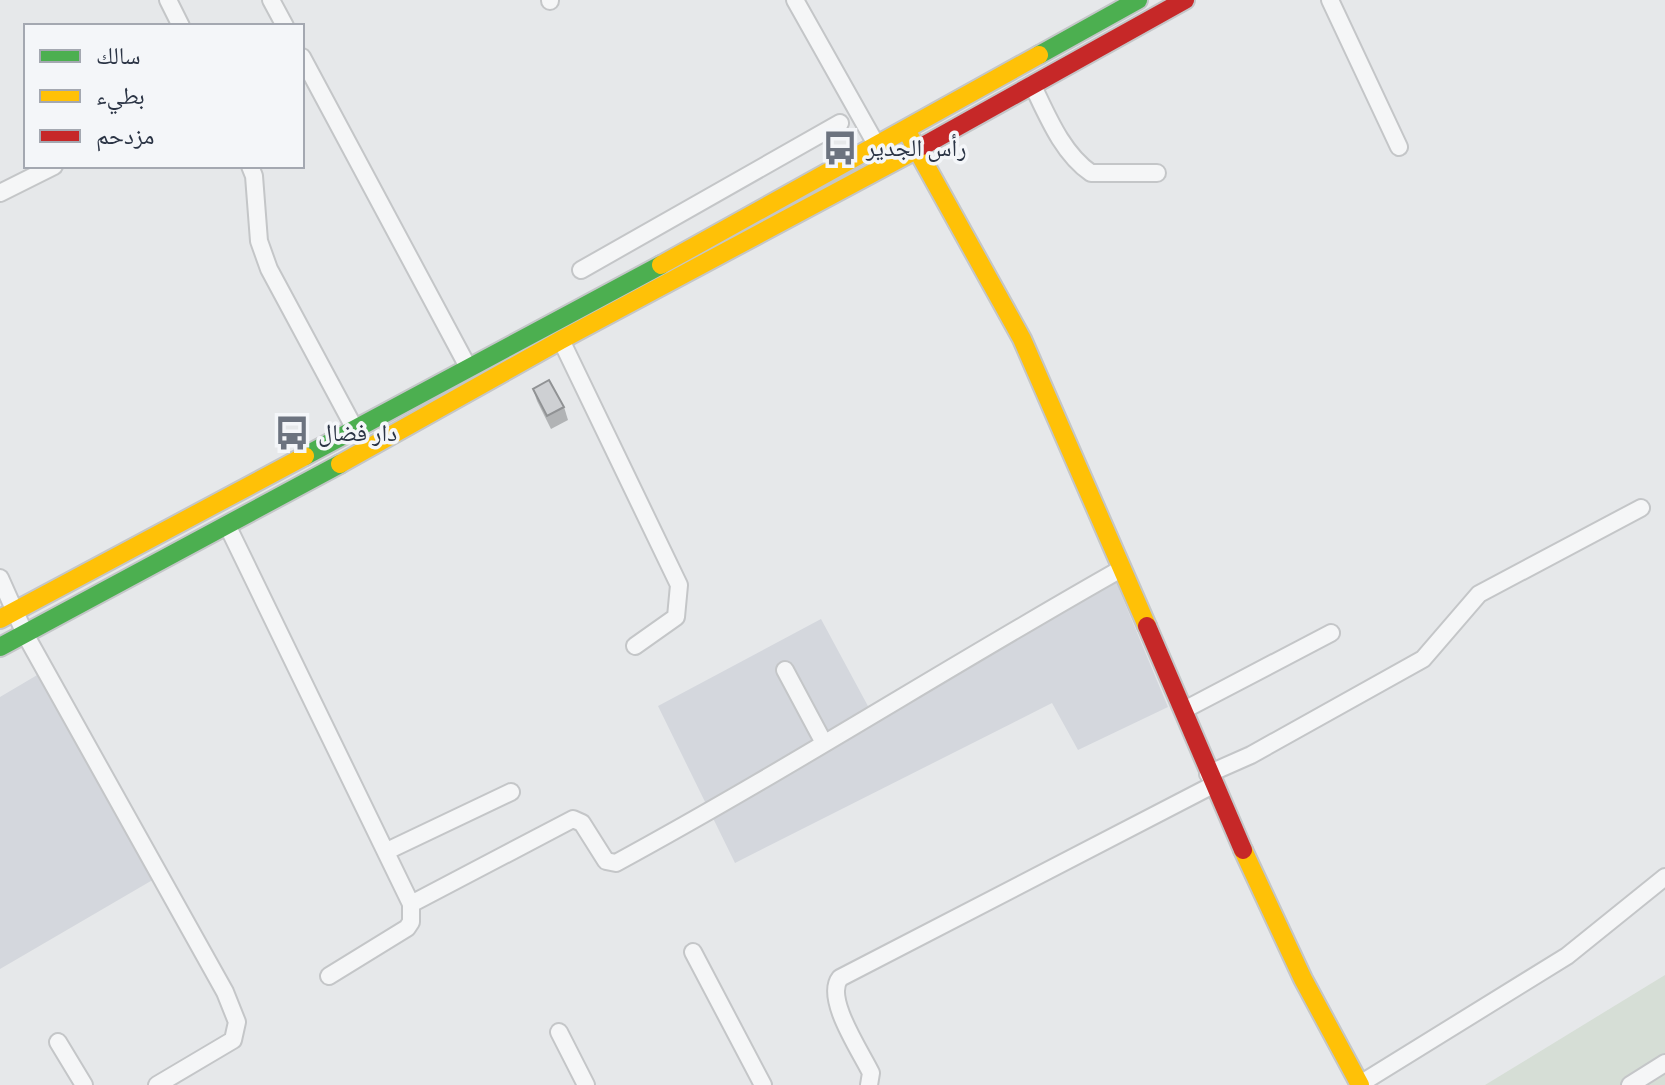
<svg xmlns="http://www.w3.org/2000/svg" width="1665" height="1085" viewBox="0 0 1665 1085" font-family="'PT Sans Narrow','Noto Naskh Arabic',sans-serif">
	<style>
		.built { fill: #d4d7dd }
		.green { fill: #d6ded6 }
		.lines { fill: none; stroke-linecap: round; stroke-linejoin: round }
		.street-casing { stroke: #c4c6c8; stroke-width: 20 }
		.fast-casing { stroke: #c4c6c8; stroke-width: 22 }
		.slow-casing { stroke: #c4c6c8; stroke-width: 22 }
		.jam-casing { stroke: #c4c6c8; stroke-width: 22 }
		.street { stroke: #f5f6f7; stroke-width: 16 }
		.fast { stroke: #4caf50; stroke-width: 18 }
		.slow { stroke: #ffc107; stroke-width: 18 }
		.jam { stroke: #c62828; stroke-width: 18 }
		.wall { fill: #b1b3b5 }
		.building { fill: #ced0d3; stroke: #909294; stroke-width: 2 }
		.labels { text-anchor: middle; stroke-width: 7; stroke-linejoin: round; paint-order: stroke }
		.poi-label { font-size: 24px; fill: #2b3445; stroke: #f4f6f9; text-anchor: start }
	</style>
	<rect width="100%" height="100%" fill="#e6e8ea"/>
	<path class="built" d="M 1111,570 L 1168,707 L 1078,750 L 1052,703 L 735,863 L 658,706 L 821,619 L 869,708 Z
		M 44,671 L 156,878 L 0,969 L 0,697 Z"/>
	<path class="green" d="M 1665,975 L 1665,1085 L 1485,1085 Z"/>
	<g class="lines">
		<g class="street-casing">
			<path id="street" d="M 168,0 L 181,26
				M 271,0 L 285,26
				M 550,0 L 550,1
				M 795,0 L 881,153
				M 1330,0 L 1399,147
				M 302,57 L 468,367
				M 1032,84 C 1047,115 1062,153 1091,173 L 1157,173
				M 250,166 L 254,176 L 259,241 L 269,269 L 356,431
				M 0,193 L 54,166
				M 581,270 L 840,123
				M 561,340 L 679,585 L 676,617 L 635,646
				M 228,527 L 411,904 L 411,922 L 407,928 L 329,976
				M 0,578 L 25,634 L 225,992 L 237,1022 L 233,1040 L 157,1085
				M 785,670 L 824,743
				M 1184,710 L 1331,633
				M 1208,774 L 1251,755 L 1423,659 L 1479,594 L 1641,508
				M 387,851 L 511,792
				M 411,904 L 573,819 L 582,823 L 606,861 L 616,863 C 787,770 951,665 1121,569
				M 693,952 L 763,1085
				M 559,1032 L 586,1085
				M 58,1042 L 84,1085
				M 1360,1084 L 1567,956 L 1665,877
				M 869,1085 L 871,1073 C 861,1052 824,998 840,978 L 1213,785
				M 1630,1085 L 1665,1063"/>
		</g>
		<g class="fast-casing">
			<path id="fast" d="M 1039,55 L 1138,0
				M 305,456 L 661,265
				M 0,647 L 340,464"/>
		</g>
		<g class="slow-casing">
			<path id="slow" d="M 910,137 L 1022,339 L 1147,626
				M 661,265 L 1039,55
				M 340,464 L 561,340 L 923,146
				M 0,619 L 305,456
				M 1243,850 L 1303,979 L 1360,1085"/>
		</g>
		<g class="jam-casing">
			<path id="jam" d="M 923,146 L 1185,0
				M 1147,626 L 1243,850"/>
		</g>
		<use href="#street" class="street"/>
		<use href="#fast" class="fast"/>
		<use href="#slow" class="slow"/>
		<use href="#jam" class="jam"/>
	</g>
	<path class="wall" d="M 533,389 L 564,407 L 568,420 L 551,429 L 537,401 Z"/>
	<path class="building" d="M 549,380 L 564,407 L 547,416 L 533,389 Z"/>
	<defs>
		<g id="bus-bare" transform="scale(2.76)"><path d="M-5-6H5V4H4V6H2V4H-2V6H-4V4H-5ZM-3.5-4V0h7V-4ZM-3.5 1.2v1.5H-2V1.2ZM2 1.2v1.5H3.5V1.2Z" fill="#6c737f" stroke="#f4f6f9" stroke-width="2.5" paint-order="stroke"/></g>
	</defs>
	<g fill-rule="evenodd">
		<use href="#bus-bare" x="840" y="148"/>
		<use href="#bus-bare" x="292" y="433"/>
	</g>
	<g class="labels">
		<g class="poi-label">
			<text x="866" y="156">رأس الجدير</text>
			<text x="318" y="441">دار فضال</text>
		</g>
	</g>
	<rect x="24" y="24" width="280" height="144" fill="#f4f6f9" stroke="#a4a8b1" stroke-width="2"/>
	<rect x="40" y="50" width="40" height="12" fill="#4caf50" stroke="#a4a8b1" stroke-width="2"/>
	<text x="96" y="64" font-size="24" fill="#2b3445">سالك</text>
	<rect x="40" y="90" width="40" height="12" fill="#ffc107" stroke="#a4a8b1" stroke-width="2"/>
	<text x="96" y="104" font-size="24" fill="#2b3445">بطيء</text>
	<rect x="40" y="130" width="40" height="12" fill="#c62828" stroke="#a4a8b1" stroke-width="2"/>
	<text x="96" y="144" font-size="24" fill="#2b3445">مزدحم</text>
</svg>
